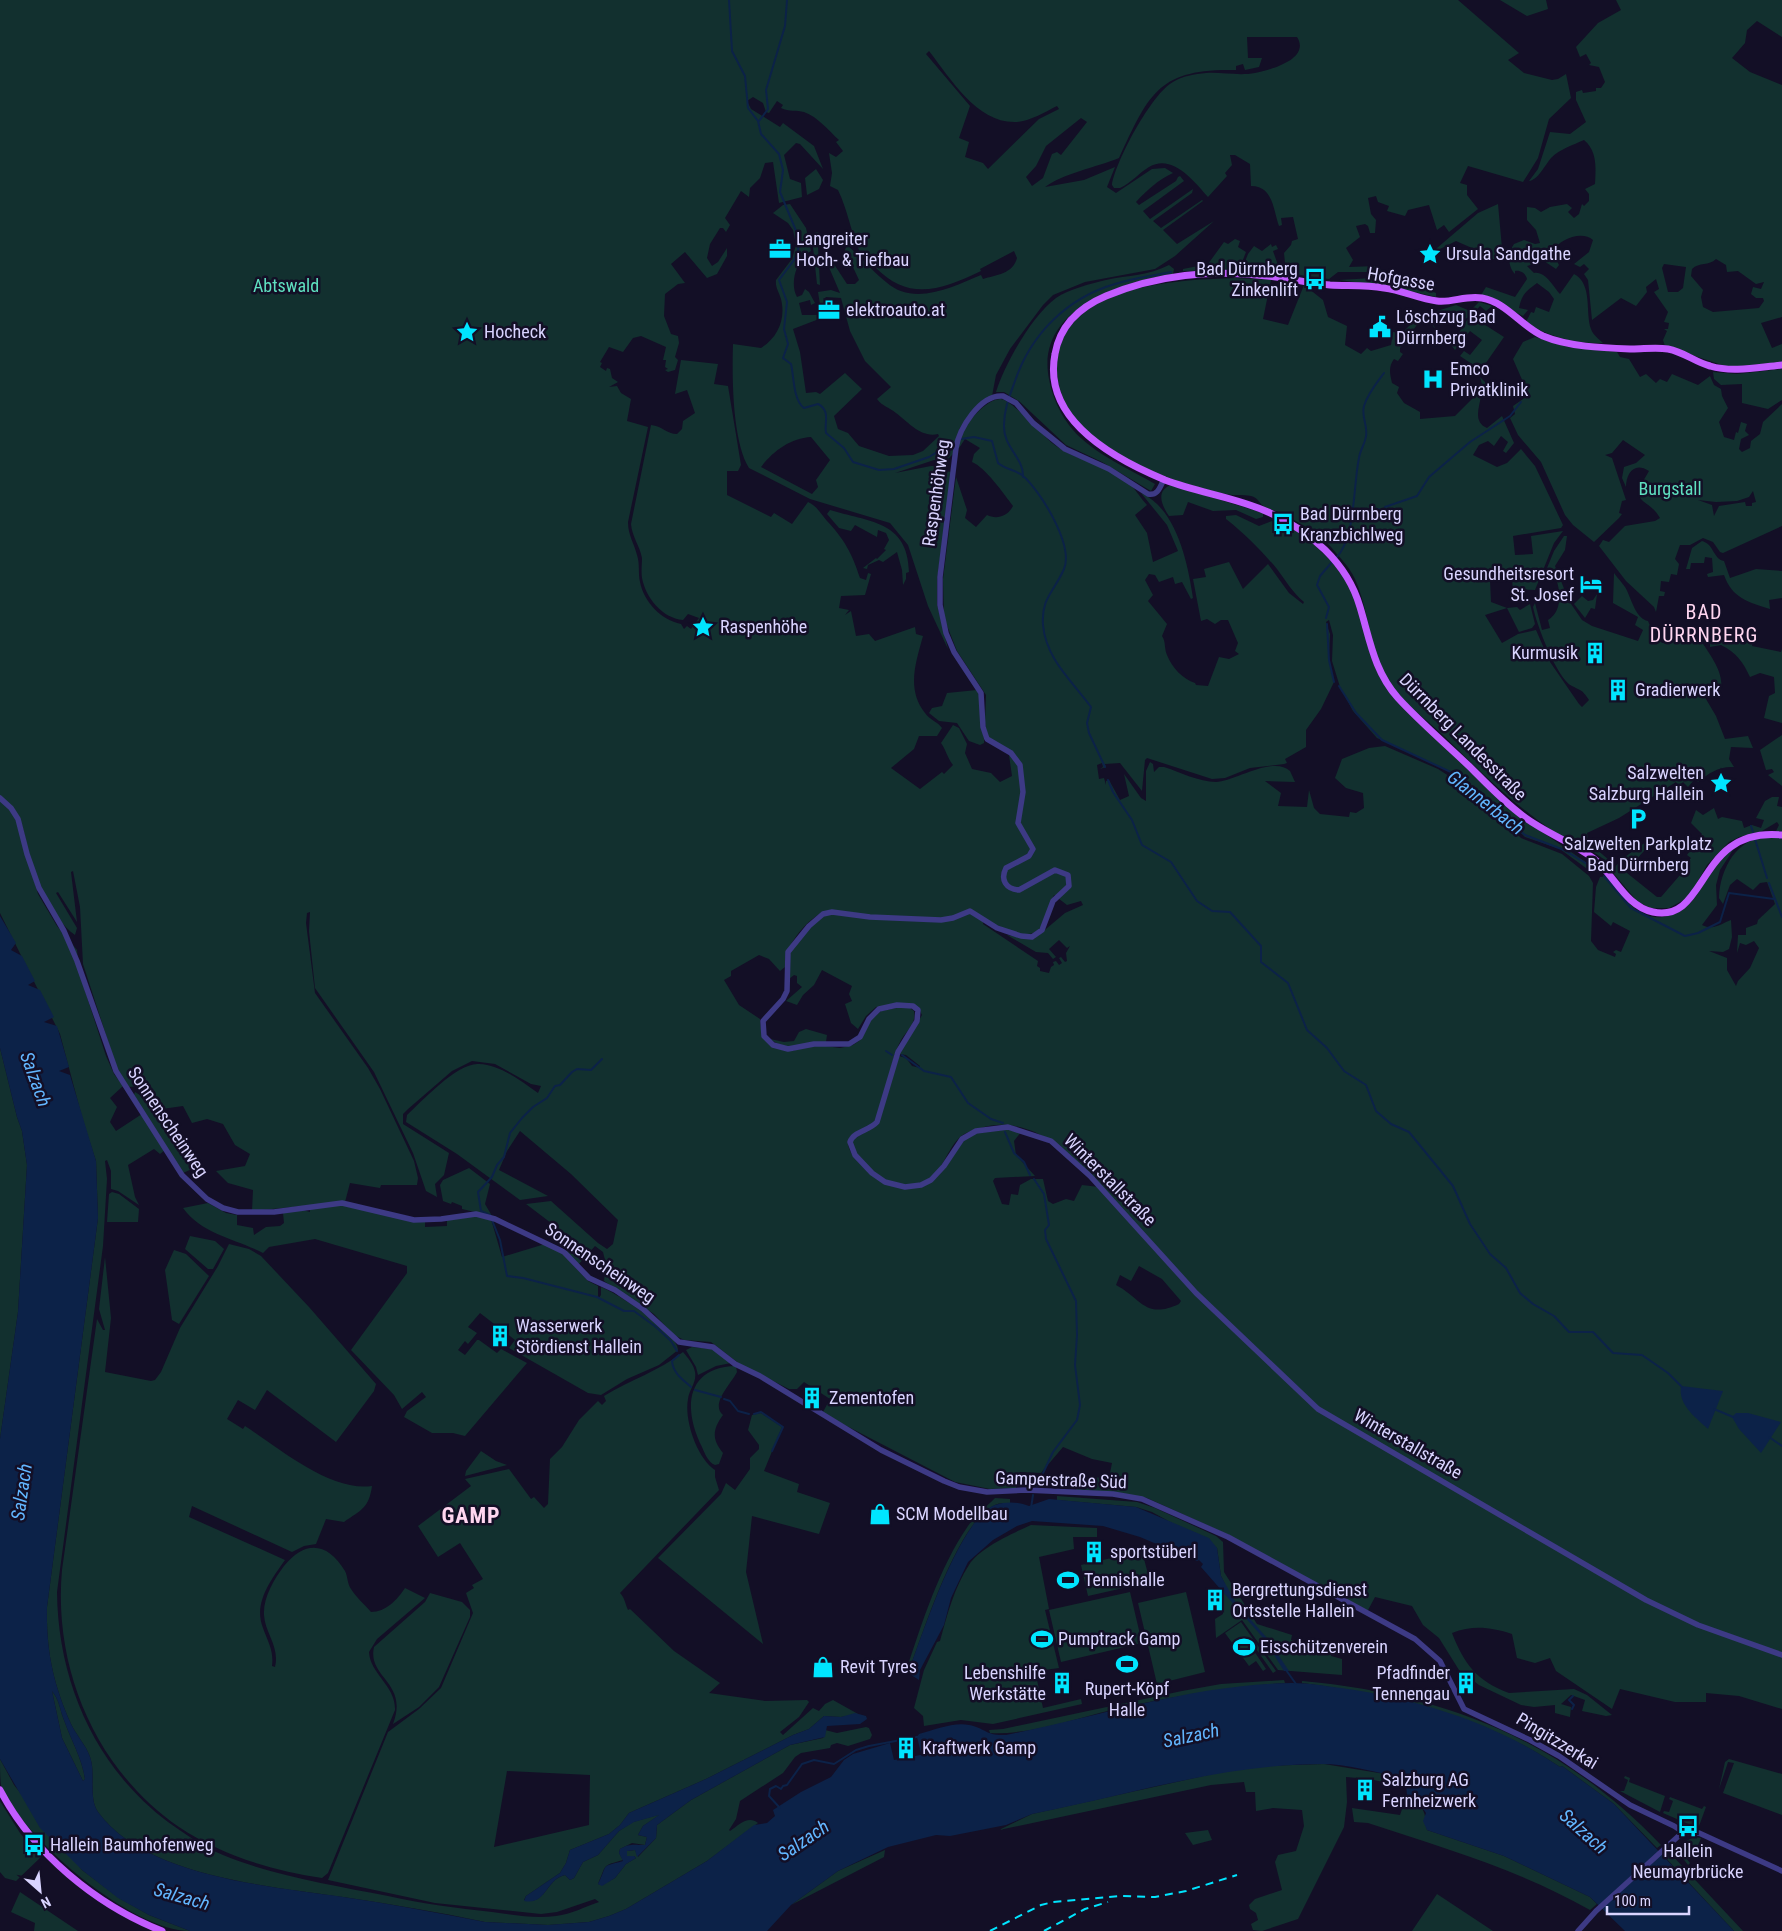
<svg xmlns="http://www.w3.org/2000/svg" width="1782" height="1931" viewBox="0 0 1782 1931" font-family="'Roboto Condensed',sans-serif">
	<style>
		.green { fill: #12302f; fill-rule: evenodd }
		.water { fill: #0c2248; fill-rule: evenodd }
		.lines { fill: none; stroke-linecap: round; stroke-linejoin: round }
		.stream { stroke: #0c2248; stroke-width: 2 }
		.minor { stroke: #3d3a85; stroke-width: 5.5 }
		.major { stroke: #c25bff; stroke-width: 7 }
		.rail { stroke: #00e5ff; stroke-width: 2; stroke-dasharray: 8 6; stroke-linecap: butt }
		.labels { text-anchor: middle; stroke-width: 5; stroke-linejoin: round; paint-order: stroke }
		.poi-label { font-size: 18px; fill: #d9d4ff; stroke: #130f26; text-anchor: start }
		.street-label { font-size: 18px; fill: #d9d4ff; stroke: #130f26 }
		.park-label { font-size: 18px; fill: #5fe0c0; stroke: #130f26 }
		.water-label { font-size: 19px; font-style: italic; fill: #62b6ff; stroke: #130f26 }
		.quarter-label { font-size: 20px; letter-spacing: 1px; fill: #ffd6f0; stroke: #130f26 }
		.district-label { font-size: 22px; font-weight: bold; letter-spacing: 1px; fill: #ffd6f0; stroke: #130f26 }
	</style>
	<rect width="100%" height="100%" fill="#130f26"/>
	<path class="green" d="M 0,0 L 1458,0 L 1519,53 L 1508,60 L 1524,73 L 1552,80 L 1558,79 L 1566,74 L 1571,98 L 1549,119 L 1538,158 L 1523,182 L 1468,166 L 1460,183 L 1467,185 L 1467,195 L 1478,209 L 1449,232 L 1444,225 L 1437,230 L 1429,205 L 1408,210 L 1405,216 L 1387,211 L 1389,206 L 1378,202 L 1376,196 L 1368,198 L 1371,214 L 1376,220 L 1375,233 L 1370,233 L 1368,226 L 1365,224 L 1356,226 L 1360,237 L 1346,248 L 1353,260 L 1349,267 L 1377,266 L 1383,272 L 1338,272 L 1329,279 L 1286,273 L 1284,253 L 1291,245 L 1292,241 L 1298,239 L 1293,217 L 1281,218 L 1282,225 L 1279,226 C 1273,209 1273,186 1251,186 L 1250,164 L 1235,155 L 1230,155 L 1232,165 L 1225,173 L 1227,176 L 1208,197 C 1194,181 1172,153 1149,167 C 1139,173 1131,183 1120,188 L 1114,188 L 1112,185 C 1115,162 1152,93 1173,82 C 1182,76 1195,74 1206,73 C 1222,72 1239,76 1255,73 C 1270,70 1311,59 1297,37 L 1247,37 L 1248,58 L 1262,58 L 1259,67 L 1245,70 L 1243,64 L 1236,66 L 1236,70 C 1158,68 1149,94 1119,158 C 1097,167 1062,174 1045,187 L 1084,180 L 1115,167 L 1107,187 L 1116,193 L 1152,169 L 1165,168 L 1173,173 C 1158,180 1147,190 1136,202 L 1139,205 L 1176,181 L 1178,177 L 1180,176 L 1184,181 L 1143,211 L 1150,219 L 1193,189 L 1192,193 L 1153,221 L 1161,228 L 1202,200 L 1203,201 L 1163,230 L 1177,244 L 1214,221 L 1175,256 L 1155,269 L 1085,282 L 1053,295 L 1043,305 L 1010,349 L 996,375 L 992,396 L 980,404 L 959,429 L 961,434 C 968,422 985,400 1000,399 C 1010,398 1042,434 1052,443 C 1075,462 1109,463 1130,484 C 1136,490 1141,499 1147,505 L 1135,515 L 1147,533 L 1153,562 L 1178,551 L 1167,525 L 1141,493 C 1177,509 1188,564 1193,598 L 1191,599 L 1182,582 L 1175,584 L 1173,577 L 1159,582 L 1155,575 L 1149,574 L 1145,580 L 1153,595 L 1148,601 L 1167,624 L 1162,636 C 1166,642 1164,648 1167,655 C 1172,668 1183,679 1195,683 L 1196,685 L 1208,686 L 1219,657 L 1229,659 L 1239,654 L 1235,651 L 1238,643 L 1228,620 L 1221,620 L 1215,624 L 1207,619 L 1201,621 L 1193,579 L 1206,577 L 1204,569 L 1229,562 L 1243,589 L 1268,564 L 1289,593 L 1303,604 L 1304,602 C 1292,592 1286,581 1277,569 C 1262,551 1244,533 1226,519 L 1226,516 L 1236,515 L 1259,526 L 1272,521 L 1299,532 L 1308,539 L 1332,562 L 1347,582 L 1357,604 L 1373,663 L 1380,678 L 1399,702 L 1513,812 L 1587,863 L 1592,863 L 1598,870 L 1595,872 L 1590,871 L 1560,849 L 1525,837 L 1481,795 L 1453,773 L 1377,738 L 1353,711 L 1340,687 L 1332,661 L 1333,635 L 1329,620 L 1326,622 L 1330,634 L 1329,659 L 1334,682 L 1321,709 L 1306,730 L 1306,747 L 1285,759 L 1287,763 L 1284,764 L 1250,768 L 1225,778 L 1212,779 L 1147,758 L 1145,760 L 1142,791 L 1120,763 L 1105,764 L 1106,767 L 1100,769 L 1103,767 L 1102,763 L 1097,765 L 1099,779 L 1104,778 L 1106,785 L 1106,781 L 1109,780 L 1120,800 L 1129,796 L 1124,774 L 1141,798 L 1146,801 L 1146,771 L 1150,762 L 1153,764 L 1154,772 L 1159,767 L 1164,767 C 1180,772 1199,782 1216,782 C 1234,782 1273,755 1290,771 L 1295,782 L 1265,781 L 1281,793 L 1278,806 L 1307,807 L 1309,790 L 1314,808 L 1320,814 L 1349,817 L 1350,812 L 1356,813 L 1364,808 L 1363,793 L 1346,788 L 1335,778 L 1342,759 L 1369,748 L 1385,746 L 1438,769 L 1469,789 L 1521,838 L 1562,854 L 1589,876 L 1593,883 L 1591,941 L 1598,950 L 1615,957 L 1616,954 L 1613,952 L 1616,950 L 1621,952 L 1630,931 L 1613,922 L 1611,926 L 1594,912 L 1596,887 L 1600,877 L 1608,876 C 1622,895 1636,920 1663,917 C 1707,911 1702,859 1735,847 L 1720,870 L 1716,885 L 1717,905 L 1702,925 C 1714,931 1722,923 1731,920 L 1732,937 L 1729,949 L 1723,952 L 1709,951 L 1727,958 L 1727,970 L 1736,986 L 1738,981 L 1750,968 L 1759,948 L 1754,941 L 1746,945 L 1740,943 L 1737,953 L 1738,935 L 1746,935 L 1746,928 L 1757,924 L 1758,920 L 1775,904 L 1767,882 L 1760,883 L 1753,890 L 1737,879 L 1730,885 L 1723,904 L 1719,898 C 1720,864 1743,828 1782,839 L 1782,1709 L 1739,1696 L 1706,1693 L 1706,1702 L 1675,1702 L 1620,1689 L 1612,1709 L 1556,1671 L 1550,1658 L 1535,1663 L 1517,1658 L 1512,1634 C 1490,1627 1473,1625 1452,1633 C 1464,1664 1477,1681 1509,1693 L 1574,1689 L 1587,1695 L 1612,1715 L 1606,1716 L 1582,1711 L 1585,1700 L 1571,1695 L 1561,1704 L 1571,1707 L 1570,1717 L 1555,1713 L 1555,1705 L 1534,1707 L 1521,1705 L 1479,1685 L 1459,1670 L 1439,1638 L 1423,1625 L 1412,1606 L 1375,1597 L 1367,1612 L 1229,1535 L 1147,1498 L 1114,1492 L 1076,1490 L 1081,1478 L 1114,1477 L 1115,1473 L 1110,1473 L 1112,1463 L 1092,1459 L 1063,1447 L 1041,1473 L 1020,1472 L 1016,1488 L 990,1489 L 955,1482 L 839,1422 L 823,1412 L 830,1399 L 804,1382 L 797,1389 L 789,1389 L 741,1365 L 711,1342 L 684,1340 L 674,1335 L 654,1314 L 604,1281 L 606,1264 L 603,1252 L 595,1246 L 578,1265 L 566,1251 L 555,1226 L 526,1204 L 551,1201 L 598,1243 L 607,1249 L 613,1244 L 618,1220 L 571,1174 L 520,1131 L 507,1151 L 499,1170 L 548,1196 L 520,1200 L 457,1154 L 406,1122 L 407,1115 C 422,1101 458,1062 479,1064 C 501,1065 521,1081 538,1093 L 541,1086 L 531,1084 L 495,1064 L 472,1061 L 452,1071 L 408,1109 L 403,1114 L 403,1124 L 449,1153 L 444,1175 L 435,1184 L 437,1197 L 426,1191 L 413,1153 L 374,1072 L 315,988 L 309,931 L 310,912 L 307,913 L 306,923 L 315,993 L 368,1068 L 380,1089 L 414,1161 L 418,1178 L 417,1185 L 381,1185 L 380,1188 L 350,1183 L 345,1202 L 252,1211 L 253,1190 L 228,1183 L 216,1171 L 245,1166 L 250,1154 L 235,1145 L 223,1124 L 207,1119 L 192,1123 L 183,1106 L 155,1110 L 143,1088 L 140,1086 L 129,1087 L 117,1069 L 83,964 L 80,907 L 73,871 L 71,872 L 77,922 L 58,892 L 56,893 L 77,928 L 75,935 C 50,917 35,878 28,850 C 24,834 23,819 12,806 L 10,809 L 16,820 L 38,894 L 57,926 L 77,950 L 79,972 L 106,1056 L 114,1074 L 123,1086 L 110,1098 L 117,1107 L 110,1122 L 116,1131 L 142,1114 L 165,1150 L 160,1154 L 154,1149 L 128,1165 L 135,1197 L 139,1205 L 118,1191 L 111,1189 L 111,1171 L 107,1160 L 105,1161 L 107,1179 L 103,1246 L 57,1592 C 58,1682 95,1767 168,1822 C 185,1834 203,1847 223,1855 C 274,1876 333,1885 388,1896 C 422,1904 457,1908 492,1912 C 514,1915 535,1919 556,1916 C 572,1914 584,1907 599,1902 L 595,1899 L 557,1912 L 541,1914 L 435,1903 L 328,1880 L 388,1732 L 419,1709 L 441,1688 L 473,1613 L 466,1593 L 474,1588 L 472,1585 L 483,1579 L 460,1543 L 438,1557 L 418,1526 L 471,1486 L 465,1479 L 509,1469 L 531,1499 L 534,1497 L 544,1508 L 548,1504 L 550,1459 L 562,1447 L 579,1420 L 598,1401 L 602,1405 L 606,1401 L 604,1396 C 630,1380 659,1371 683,1352 C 688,1358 694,1365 695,1372 C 697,1382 689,1390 688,1399 C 684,1420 697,1458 715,1470 L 715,1477 L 719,1490 L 620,1593 C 625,1598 625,1604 628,1610 L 630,1609 L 674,1651 L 720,1683 L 709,1693 L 765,1701 L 807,1700 L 809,1702 L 799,1717 L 780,1732 L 783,1735 L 813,1708 L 819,1711 L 825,1704 L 833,1700 L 858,1714 L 841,1717 L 824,1716 L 809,1729 L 793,1735 L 706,1779 L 629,1813 L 620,1825 L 609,1834 L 570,1850 L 566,1863 L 560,1873 L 526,1896 L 524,1900 C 546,1906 546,1879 565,1875 L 570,1880 L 574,1878 L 583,1862 L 598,1855 L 619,1831 L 633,1822 L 661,1814 L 643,1826 L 638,1835 L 647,1837 L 645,1845 L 632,1843 L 620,1849 L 619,1853 L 623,1860 C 602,1866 607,1863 598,1884 L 602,1885 L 615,1878 L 626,1864 L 636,1858 L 634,1856 L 627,1856 L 627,1851 L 635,1850 L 638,1857 L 656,1838 L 657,1825 L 691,1800 L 790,1745 L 823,1738 L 825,1735 L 825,1730 L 837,1733 L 866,1727 L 869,1728 L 872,1735 L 870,1739 L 848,1746 L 837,1743 L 831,1745 L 830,1748 L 801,1753 L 795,1757 L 783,1773 L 740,1801 L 736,1819 L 729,1830 L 730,1831 C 739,1825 748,1815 758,1823 L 707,1861 L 626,1909 L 609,1916 L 589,1922 L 548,1925 L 485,1922 C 438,1912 391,1904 343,1897 C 270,1886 145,1877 98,1812 C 88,1798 96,1773 90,1757 C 86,1745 76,1735 71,1724 C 53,1684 46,1650 47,1607 L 98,1218 L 96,1161 L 83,1121 L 60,1034 L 0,913 ZM 929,51 C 951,79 977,124 1017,122 C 1030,121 1045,112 1057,106 L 1059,109 L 1039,119 L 988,169 L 983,163 L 965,157 L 969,142 L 959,138 L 970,106 L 926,54 ZM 753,97 L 763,103 L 766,112 L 769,113 L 777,101 L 783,105 L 781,108 C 789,112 797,110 804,112 C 818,117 828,130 839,140 L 836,142 L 843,151 L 836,157 L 829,153 L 832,173 L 830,186 L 838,190 C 848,211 851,232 859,250 C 862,257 870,262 875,267 C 909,302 941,290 981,271 L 980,269 L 1014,251 L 1017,258 C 1013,274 996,275 983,279 L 981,275 C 952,287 914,307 886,282 C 872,271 861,257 847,245 L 845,250 L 859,280 L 855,284 L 847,284 L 830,258 L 827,248 L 828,265 L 840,293 L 831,290 L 818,292 L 820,305 L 829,305 L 824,299 L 826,297 L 841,298 L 850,331 L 865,361 L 891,387 L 877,399 C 883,407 889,407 896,413 C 908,422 921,438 938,434 L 939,436 L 923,451 L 913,455 L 889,456 L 859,446 L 848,433 L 838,429 L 834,416 L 862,389 L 845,373 L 820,394 L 816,392 L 806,393 L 800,352 L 793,329 L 819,319 L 818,315 L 802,315 L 799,303 L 810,300 L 811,305 L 815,303 L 809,292 L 805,289 L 802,295 L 797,297 C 789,283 797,258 811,251 L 806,228 L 790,204 L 783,205 L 773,213 L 788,223 L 793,230 L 796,245 L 792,259 L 776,280 C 775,287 779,292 781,299 C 786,319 778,337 761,348 L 733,344 C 732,375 732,441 749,468 L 810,499 L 890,523 L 908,545 L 928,606 L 948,649 L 937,604 L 937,580 L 952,472 L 944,471 L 947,466 L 931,466 L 895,473 L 934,460 L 947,460 L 953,454 L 954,448 L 959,448 L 965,439 L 980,448 L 974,454 L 972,462 C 985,467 1004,494 1013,506 C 1008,516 997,520 987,515 L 976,527 L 965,518 L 967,510 L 956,477 L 943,579 L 944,618 L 957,651 L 986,695 L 985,722 L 987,735 L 993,741 L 1011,751 L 1009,755 L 1012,776 L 1000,782 L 991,773 L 972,769 L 965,753 L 967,744 L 959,728 L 953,725 L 941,743 C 946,750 947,757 953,765 L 944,774 L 942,772 L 920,789 L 891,768 L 914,749 L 919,736 L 937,736 L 942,728 C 938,722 930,720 925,713 C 906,689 916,662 923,636 L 916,634 L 915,627 L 875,641 L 869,634 L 856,636 L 851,611 L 845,615 L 849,610 L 839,608 L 841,596 L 865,595 L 871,574 L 868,573 L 866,580 L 860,578 C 852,553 844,539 827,521 C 820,513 818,507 808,502 L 792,524 L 774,513 L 771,517 L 727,495 L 727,471 L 738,471 L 741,465 L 728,386 L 714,384 L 718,364 L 681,360 L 675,394 L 687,390 L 695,413 L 683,421 L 682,429 L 677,434 C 667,434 662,426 651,425 L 631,524 C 632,537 640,546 642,558 C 642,564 641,571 642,578 C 646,598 662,618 683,620 L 688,614 L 699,618 L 691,629 L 687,626 L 684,629 L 681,624 C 661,620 644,602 640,582 C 638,573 640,564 637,555 C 634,543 628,535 628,522 L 648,427 L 627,421 L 631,399 L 621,393 L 617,386 L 609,387 L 618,382 L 612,378 L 610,369 L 607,368 L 606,371 L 600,367 L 602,363 L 600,362 L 609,347 L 623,352 L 633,338 L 641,336 L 666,347 L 663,360 L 666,360 L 665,367 L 668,369 L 665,370 L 668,372 L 675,370 L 678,360 L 675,357 L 679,343 L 678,336 L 671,334 L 664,316 L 665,294 L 678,284 L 685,283 L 671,264 L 685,252 L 707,278 L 717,274 L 727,256 L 727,248 L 718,262 L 712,266 L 707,258 L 710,244 L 720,228 L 723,228 L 726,232 L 730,225 L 725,218 L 741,191 L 749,197 L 750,188 L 760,178 L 765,163 L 773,162 L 779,203 L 802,197 L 801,183 L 790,179 L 784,155 L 796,143 L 800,144 L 823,169 L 814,146 L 783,123 L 780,127 L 751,109 L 747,101 ZM 1081,118 L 1087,122 L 1061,155 L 1057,152 L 1052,154 L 1043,178 L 1032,186 L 1026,177 L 1036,166 L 1046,146 ZM 811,437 L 830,460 L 816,480 L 818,487 L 812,494 L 761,467 C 773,451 791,438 811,437 ZM 1054,895 L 1067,905 L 1081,901 L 1083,905 L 1065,913 L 1034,939 L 1007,935 L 1036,952 L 1048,953 L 1053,959 L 1056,957 L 1049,949 L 1059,940 L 1067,948 L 1070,946 L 1066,953 L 1067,961 L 1065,962 L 1061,957 L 1059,958 L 1062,963 L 1059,965 L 1056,961 L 1053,962 L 1054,965 L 1051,967 L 1049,973 L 1040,971 L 1040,968 L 1037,966 L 1038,961 L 983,924 L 983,919 C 997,924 1028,945 1041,927 C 1048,919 1049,905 1054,895 ZM 821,913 L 823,915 C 811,923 793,941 789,955 C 787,963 789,972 789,979 L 794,975 L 797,976 L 797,983 L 802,987 L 786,1001 L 797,1005 L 803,995 L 814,985 L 822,970 L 852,986 L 849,994 L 852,1001 L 845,1004 L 851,1023 L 858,1029 L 866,1016 L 876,1007 L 910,1003 L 919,1009 L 922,1015 L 899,1054 L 906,1055 L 920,1066 L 920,1068 L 912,1066 L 906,1058 L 899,1056 L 878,1123 L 853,1140 C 850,1156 875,1176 888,1182 C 898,1186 911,1187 922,1183 C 943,1175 945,1151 960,1137 C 966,1132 974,1130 981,1128 C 1019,1116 1057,1140 1083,1167 C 1089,1173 1096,1179 1099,1187 L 1082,1185 L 1074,1201 L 1066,1199 L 1053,1204 L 1048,1201 L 1043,1179 L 1031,1179 L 1020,1185 L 1018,1195 L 1011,1194 L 1009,1205 L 1002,1204 L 993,1181 L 995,1178 L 1035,1176 L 1016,1155 L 1014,1141 L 1021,1132 C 1005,1126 979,1127 965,1138 C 954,1146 951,1160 943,1170 C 924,1197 888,1191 866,1170 C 859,1163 847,1152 848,1141 C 852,1129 867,1132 875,1122 C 890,1100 887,1068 899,1044 C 904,1032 917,1025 914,1011 L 907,1006 L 881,1011 L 871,1020 L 859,1041 L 853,1045 L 840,1048 L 818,1045 L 791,1051 L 775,1047 L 762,1037 L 760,1019 L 739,1005 L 724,980 L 731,976 L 731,971 L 759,955 L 769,959 L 780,971 L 785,967 C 784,947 804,923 821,913 ZM 1139,1266 L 1162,1279 L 1181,1301 L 1179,1304 C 1145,1320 1141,1298 1116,1285 L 1120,1275 L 1131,1281 ZM 507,1771 L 590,1775 L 589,1825 L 494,1847 Z
		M 1500,0 L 1546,0 L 1548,9 L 1527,16 Z
		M 1616,0 L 1782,0 L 1782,37 L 1757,21 L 1747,30 L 1745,43 L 1732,58 L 1750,72 L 1782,85 L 1782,317 L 1761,323 L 1772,348 L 1782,344 L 1782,362 L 1728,367 L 1665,346 L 1663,340 L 1667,331 L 1664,329 L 1668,329 L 1669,323 L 1664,322 L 1668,312 L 1654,292 L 1659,289 L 1656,279 L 1646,287 L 1647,292 L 1636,306 L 1621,298 L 1592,320 L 1588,280 L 1584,274 L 1589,269 L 1584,264 L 1580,267 L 1574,264 L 1589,252 L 1593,240 C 1582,230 1559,239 1552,252 L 1559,265 L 1556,269 L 1544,261 L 1527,266 L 1534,273 C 1546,271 1554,288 1560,294 L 1574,274 C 1593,284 1585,312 1591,329 C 1593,335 1599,339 1603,343 C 1576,344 1548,337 1526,322 L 1531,312 L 1534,313 L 1536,307 L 1549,312 L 1554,299 L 1549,292 L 1537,283 C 1526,291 1522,294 1519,308 L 1528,310 L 1523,316 L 1481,295 L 1486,287 L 1515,297 L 1527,279 C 1526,274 1521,270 1515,271 L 1515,274 C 1507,266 1508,252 1514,244 L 1524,240 L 1535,244 L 1540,243 L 1536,230 L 1527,220 L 1527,207 L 1535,208 L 1541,212 L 1550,207 L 1567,204 L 1572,208 L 1568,212 L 1574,218 L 1579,214 L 1582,204 L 1584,206 L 1589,201 L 1589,194 L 1585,189 L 1595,184 C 1596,166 1597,151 1584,140 C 1573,145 1560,149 1551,158 C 1545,165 1538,180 1529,181 L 1538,169 L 1550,132 L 1570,134 L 1586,122 L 1576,100 L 1576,92 L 1582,90 L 1583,93 L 1596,91 L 1596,88 L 1601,88 L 1605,82 L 1599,67 L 1589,65 L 1591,63 L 1586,54 L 1580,57 L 1576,47 L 1598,23 L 1621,10 ZM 1716,259 L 1726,265 L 1727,272 L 1738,271 L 1756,284 L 1764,282 L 1761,289 L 1753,287 L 1751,294 L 1756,298 L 1763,298 L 1764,301 L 1759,308 L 1713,312 L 1703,307 L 1701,297 L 1703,290 L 1691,276 L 1692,269 C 1699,262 1709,266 1716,259 ZM 1664,264 L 1686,267 L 1683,288 L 1678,292 L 1668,292 L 1662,268 Z
		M 816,169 L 823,180 L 819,189 L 807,195 L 805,178 Z
		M 1498,204 L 1503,259 L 1478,259 L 1481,252 L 1456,241 L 1430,254 L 1478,213 Z
		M 817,232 L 821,234 L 826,245 L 818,246 L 820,285 L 817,284 L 812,238 L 812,234 Z
		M 1235,239 L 1240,241 L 1238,247 L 1246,252 L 1239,270 L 1183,271 L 1183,269 L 1208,264 L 1224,242 L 1228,244 Z
		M 1271,244 L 1272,247 L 1276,245 L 1278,249 L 1273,251 L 1278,265 L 1273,266 L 1285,268 L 1284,273 L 1242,269 L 1248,254 L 1254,246 L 1262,251 Z
		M 1169,265 L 1174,269 L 1173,274 C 1121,282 1035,309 1049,379 C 1052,397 1061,416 1073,430 C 1094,454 1128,468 1155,484 L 1151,491 L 1102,462 L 1066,445 L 1019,401 L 1004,392 L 996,392 C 1005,363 1032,316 1056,298 C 1069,289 1090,284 1106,280 C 1129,275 1148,276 1169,265 Z
		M 1390,277 L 1436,293 L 1436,297 L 1393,287 L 1339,280 Z
		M 1235,278 L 1271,280 L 1263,319 L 1288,325 L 1304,285 L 1323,300 L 1328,317 L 1347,326 L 1345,345 L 1361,354 L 1367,348 L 1371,351 L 1391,345 L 1393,332 L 1402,333 L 1416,319 L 1429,317 L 1442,341 L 1432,324 L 1427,321 L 1419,322 L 1400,348 L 1400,352 L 1403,354 L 1398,361 L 1394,359 C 1388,367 1390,374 1392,383 L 1399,387 L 1397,393 L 1404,403 L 1420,412 L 1420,419 L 1455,416 L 1483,388 L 1480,377 L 1492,389 L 1481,396 C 1479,408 1473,422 1487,428 L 1502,416 L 1514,443 L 1506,453 L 1503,451 L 1508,442 L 1501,436 L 1494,446 L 1488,441 L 1479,445 L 1473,455 L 1497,467 L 1507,463 L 1521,449 L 1535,466 L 1563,525 L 1561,528 L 1513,536 L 1515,555 L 1533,554 L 1531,536 L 1563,531 L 1554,543 L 1535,590 L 1513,589 L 1512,580 L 1495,580 L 1495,582 L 1490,580 L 1491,602 L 1507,608 L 1517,607 L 1520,610 L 1530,604 L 1535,624 L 1532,628 L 1519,632 L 1507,608 L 1485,615 L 1502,643 L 1518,634 L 1536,630 L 1550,662 L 1579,704 L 1582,707 L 1589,700 C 1582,689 1581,691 1572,686 C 1557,679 1536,623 1533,607 L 1535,603 L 1542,630 L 1550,628 L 1548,620 C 1562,612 1561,592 1556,579 L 1549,577 L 1545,573 L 1554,551 L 1564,536 L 1567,536 L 1565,550 L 1555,566 L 1569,601 L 1582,620 L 1592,626 L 1638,641 L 1643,630 L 1635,625 L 1638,617 L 1613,603 L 1614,573 C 1618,579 1626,586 1628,593 C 1632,602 1637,619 1648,621 L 1653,633 L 1662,643 L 1665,643 L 1673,633 C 1681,634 1693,637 1698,644 L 1700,639 C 1709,654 1724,671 1721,689 L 1715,693 L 1703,694 L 1716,716 L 1725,739 L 1748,736 L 1753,748 L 1731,747 L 1729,759 L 1734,767 C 1719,766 1709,773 1698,782 L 1695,779 L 1688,787 L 1683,782 L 1679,786 L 1676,782 L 1619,818 L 1587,833 L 1589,843 L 1609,860 L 1606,861 C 1589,847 1568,841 1550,829 C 1511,802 1477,769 1444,736 C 1426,719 1404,704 1390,683 C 1369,651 1370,613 1355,579 C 1349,566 1339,557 1331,547 C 1319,533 1296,521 1281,513 C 1275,511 1267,509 1262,505 C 1258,501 1258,498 1251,496 C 1243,494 1234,496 1226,494 C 1175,483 1093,456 1067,406 C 1057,387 1053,364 1061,343 C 1086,283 1180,280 1235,278 Z
		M 1479,302 L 1492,306 L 1486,311 L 1480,306 L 1471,316 L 1504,337 L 1481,370 L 1460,356 L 1464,351 L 1470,355 L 1482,340 L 1470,331 L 1455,350 L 1451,345 L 1469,317 L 1465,319 L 1455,313 L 1434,312 L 1456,305 L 1470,311 Z
		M 1535,337 L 1568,347 L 1617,352 L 1620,357 L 1629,359 L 1640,377 L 1646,374 L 1656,383 L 1660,379 L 1667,382 L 1672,374 L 1698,385 L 1710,376 L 1714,385 L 1721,389 L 1722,396 L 1728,408 L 1719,422 L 1724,437 L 1734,440 L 1736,432 L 1738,433 L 1741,422 L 1747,424 L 1745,431 L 1749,435 L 1741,439 L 1739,449 L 1742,452 L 1750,448 L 1751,441 L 1760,434 L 1763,422 L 1782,404 L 1782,526 L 1723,553 L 1720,552 L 1713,542 L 1703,538 L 1690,545 L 1680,545 L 1675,559 L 1679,564 L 1677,575 L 1671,574 L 1669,582 L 1661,581 L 1660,591 L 1665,592 L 1664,596 L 1659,596 L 1656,612 L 1654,607 L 1626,581 L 1599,546 L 1603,540 L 1609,542 L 1625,526 L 1655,521 L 1660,518 C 1647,495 1627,507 1649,471 C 1634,461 1626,474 1626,487 L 1622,478 L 1624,467 L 1636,463 L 1645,455 L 1623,440 L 1612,453 L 1605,455 L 1612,458 L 1626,500 L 1622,501 L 1619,513 L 1622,514 L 1619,518 L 1594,542 L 1573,525 L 1565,515 L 1541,462 L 1518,435 L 1510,418 L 1515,414 L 1513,406 L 1523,399 L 1527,391 L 1513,359 L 1523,342 ZM 1753,491 L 1756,502 L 1752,503 L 1752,506 L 1746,506 L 1745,502 L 1719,506 L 1714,516 L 1712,505 L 1698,500 L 1716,502 L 1737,501 L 1749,497 Z
		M 1782,369 L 1782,400 L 1768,409 L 1742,403 L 1742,384 L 1721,385 L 1714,379 L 1713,372 L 1737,374 Z
		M 1171,485 L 1263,513 L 1263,517 L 1256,519 L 1236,510 L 1213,511 L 1188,502 L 1183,515 L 1169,516 C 1162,506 1155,491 1171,485 Z
		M 830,510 C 868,522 908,520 909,572 L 906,573 L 906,579 L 903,585 L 902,570 L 897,552 L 883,562 L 879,560 L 868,565 L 867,569 L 863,568 L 876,558 L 877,559 L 886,550 L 884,549 L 889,540 L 886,533 L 878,530 L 877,537 L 855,525 L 851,531 L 839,528 L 827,514 Z
		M 1702,541 C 1714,544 1713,559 1724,561 L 1730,578 L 1756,569 L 1782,571 L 1782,598 L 1769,600 L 1770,609 C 1748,602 1732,598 1724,575 L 1708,577 L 1707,574 L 1713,572 L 1712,558 L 1705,557 L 1704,563 L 1691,563 L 1690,569 L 1686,569 L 1692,548 Z
		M 1597,594 L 1595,609 L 1591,608 L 1585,618 L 1574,604 L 1582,596 L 1588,601 L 1593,600 Z
		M 1753,630 L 1755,630 L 1752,646 L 1781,652 L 1782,649 L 1782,723 L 1764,718 L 1769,696 L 1775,693 L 1774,677 L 1760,673 L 1750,677 C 1743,662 1737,653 1721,645 L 1710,647 L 1710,634 L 1724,641 L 1728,631 L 1750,639 Z
		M 977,690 L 980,697 L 984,739 L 984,743 L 980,745 L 969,741 L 957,723 L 939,721 L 929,713 L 932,708 L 942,706 L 947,693 Z
		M 1782,735 L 1782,786 L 1768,775 L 1774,772 L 1772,769 L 1766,770 L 1760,750 Z
		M 1772,797 L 1779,797 L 1777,806 L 1782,807 L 1782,832 L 1776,831 L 1779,825 L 1777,822 L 1762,831 L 1739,837 L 1729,842 L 1707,865 L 1689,897 L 1669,908 L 1650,908 L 1637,901 L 1614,874 L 1614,868 L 1622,859 L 1650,839 L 1652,842 L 1627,870 L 1627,873 L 1657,897 L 1661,897 L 1687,867 L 1685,865 L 1691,858 L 1687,855 L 1702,834 L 1691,823 L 1696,810 L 1703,815 L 1714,808 L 1718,819 L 1722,817 L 1742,821 L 1744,828 L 1752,825 L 1761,828 L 1764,820 L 1756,818 L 1765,801 Z
		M 806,1029 L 827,1035 L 826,1042 C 806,1045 787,1052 770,1039 L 784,1042 L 794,1041 L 799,1032 Z
		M 0,1048 L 17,1117 L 22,1131 L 27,1165 L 18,1312 L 0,1439 Z
		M 135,1092 L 143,1097 L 173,1142 L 191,1158 L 192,1169 L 183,1173 L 134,1095 Z
		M 469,1168 L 490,1184 L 485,1204 L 492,1216 L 462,1209 L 462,1206 L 452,1202 L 451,1204 L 443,1201 L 440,1185 L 443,1180 Z
		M 112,1192 L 119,1194 L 139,1209 L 138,1222 L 107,1222 L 109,1194 Z
		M 208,1203 L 226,1213 L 237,1215 L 237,1225 L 253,1228 L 254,1235 L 266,1227 L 280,1226 L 284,1223 L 283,1213 L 303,1210 L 310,1212 L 310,1209 L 340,1205 L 425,1221 L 425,1227 L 447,1226 L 447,1220 L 477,1216 L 491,1219 L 502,1257 L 545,1244 L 561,1252 L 588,1281 L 598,1286 L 598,1299 L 601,1295 L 601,1287 C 617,1293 679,1333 678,1350 L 659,1365 L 627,1379 L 601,1395 L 588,1393 L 509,1348 L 515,1340 L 480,1313 L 468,1327 L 477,1333 L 468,1344 L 465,1341 L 458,1350 L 465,1355 L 477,1340 L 479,1340 L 497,1353 L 501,1349 L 527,1363 L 465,1436 L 453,1433 L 432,1433 L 404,1417 L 407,1411 L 426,1397 L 422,1392 L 402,1409 L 394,1395 L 351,1350 L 407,1273 L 407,1266 L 315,1239 L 269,1247 L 263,1253 C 234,1238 203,1235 183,1208 Z
		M 190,1236 L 215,1241 L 224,1249 L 213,1269 L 208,1269 L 185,1249 Z
		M 229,1244 L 249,1249 L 261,1256 L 309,1307 L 376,1384 L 374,1391 L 336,1442 L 267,1390 L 255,1410 L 238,1400 L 227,1419 L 243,1429 L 245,1426 C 279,1448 330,1492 372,1486 C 369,1508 361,1510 344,1522 L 326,1519 L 316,1544 L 304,1546 L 292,1552 L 192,1506 L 189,1517 L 285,1560 C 271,1580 253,1603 263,1628 C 268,1642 274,1651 272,1666 L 275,1667 C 280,1647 265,1633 264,1615 C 263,1598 274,1579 284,1566 C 306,1539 328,1543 345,1571 C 348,1577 347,1583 351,1589 C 356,1597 365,1605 371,1612 C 386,1612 397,1600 405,1588 L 425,1598 L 377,1639 L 369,1652 C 370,1674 396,1686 395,1710 L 328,1873 L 322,1878 C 273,1871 221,1855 179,1827 C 96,1770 53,1669 62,1570 L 97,1319 L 103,1330 L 105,1330 L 99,1309 L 105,1257 L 111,1318 L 105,1372 L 151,1381 L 155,1380 L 161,1372 L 180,1328 L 218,1266 Z
		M 174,1250 L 186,1254 L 209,1276 L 179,1324 L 172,1320 L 165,1270 Z
		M 692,1347 L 712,1349 L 731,1363 L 716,1366 L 698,1375 L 696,1367 L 686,1350 Z
		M 736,1366 L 737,1372 C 731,1384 710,1404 723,1415 C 712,1430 712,1439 723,1453 L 719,1464 L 715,1465 C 708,1462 705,1454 702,1447 C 683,1410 685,1367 736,1366 Z
		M 761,1413 L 782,1427 L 764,1471 L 799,1484 L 797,1492 L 830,1503 L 819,1534 L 752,1516 L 746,1572 L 763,1644 L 658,1558 L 721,1494 L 726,1483 L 735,1490 L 750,1469 L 750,1458 L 759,1449 L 759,1445 L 748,1430 L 752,1415 Z
		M 481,1451 L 496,1461 L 507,1465 L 465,1476 L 466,1471 Z
		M 1057,1496 L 1137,1502 L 1155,1508 L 1216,1536 L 1223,1542 L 1224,1572 L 1257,1624 L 1292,1635 L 1291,1640 L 1333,1649 L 1331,1656 L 1342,1659 L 1342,1675 L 1278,1670 L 1242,1620 L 1216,1638 L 1215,1619 L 1223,1614 L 1223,1594 L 1218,1589 L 1225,1584 L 1221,1576 L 1217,1548 L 1152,1512 L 1136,1507 L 1057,1500 Z
		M 995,1498 L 1010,1499 L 1010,1503 C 1005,1503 999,1503 995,1505 C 957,1522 923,1634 908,1673 L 906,1671 C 922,1623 939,1568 968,1526 C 975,1516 986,1507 995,1498 Z
		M 1031,1525 L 1097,1528 L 1097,1537 L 1073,1537 L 1074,1549 L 1039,1557 L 1049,1609 L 1045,1610 L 1059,1668 L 1044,1670 L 1039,1665 L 1034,1666 L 1043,1708 L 1081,1699 L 1082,1704 L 993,1724 L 961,1720 L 924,1726 L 923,1716 L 914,1708 L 924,1670 L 937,1642 L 940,1641 C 947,1615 954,1588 969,1565 C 979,1548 1013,1533 1031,1525 Z
		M 1142,1551 L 1150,1582 L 1088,1596 L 1081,1565 Z
		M 1130,1592 L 1142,1643 L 1061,1662 L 1049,1610 Z
		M 1186,1592 L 1205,1672 L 1157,1684 L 1138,1603 Z
		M 430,1593 L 462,1602 L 470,1610 L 470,1617 L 439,1687 L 419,1707 L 393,1724 C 409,1682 367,1678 374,1647 L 425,1602 Z
		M 1241,1622 L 1276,1671 L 1273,1673 L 1254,1646 L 1252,1648 L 1266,1669 L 1263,1671 L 1256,1661 L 1249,1666 L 1225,1633 Z
		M 1284,1680 L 1285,1683 C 1227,1687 1169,1697 1112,1710 C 1073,1719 1031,1735 990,1733 L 989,1730 L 1003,1729 L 1182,1691 L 1221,1684 Z
		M 1302,1681 C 1445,1694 1561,1740 1661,1845 L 1657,1848 L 1614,1804 L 1562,1766 L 1560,1767 C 1482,1715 1394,1695 1302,1683 Z
		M 52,1691 C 59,1699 60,1710 64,1720 C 71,1740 82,1758 85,1779 L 83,1781 L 62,1738 Z
		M 0,1759 L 14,1785 L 82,1870 L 119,1898 L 149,1915 L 190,1931 C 132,1931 22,1838 1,1785 C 0,1778 0,1767 0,1759 Z
		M 1729,1759 L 1782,1774 L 1782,1815 L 1723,1793 L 1734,1763 L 1728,1762 L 1719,1789 L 1725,1762 Z
		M 1324,1764 L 1397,1776 L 1406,1784 L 1406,1787 L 1369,1779 L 1346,1777 L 1347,1802 L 1344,1827 L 1298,1919 L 1262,1931 L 1253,1930 L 1251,1924 L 1258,1920 L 1256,1913 L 1250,1909 L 1249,1905 L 1255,1899 L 1282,1890 L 1275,1862 L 1278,1855 L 1296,1851 L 1304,1826 L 1302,1810 L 1273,1808 L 1256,1811 L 1255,1792 L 1246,1792 L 1244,1782 L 1211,1785 L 999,1830 L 1032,1814 L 1226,1771 L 1265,1766 Z
		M 1625,1776 L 1630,1778 L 1629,1782 L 1665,1796 L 1660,1812 L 1620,1791 L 1624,1791 L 1628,1780 L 1624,1778 Z
		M 1407,1795 C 1424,1808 1425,1809 1427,1830 L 1504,1856 L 1590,1897 L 1597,1904 L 1590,1910 C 1520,1870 1444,1848 1368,1823 L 1354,1822 L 1352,1808 L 1400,1815 Z
		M 1670,1797 L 1702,1809 L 1704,1806 L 1706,1807 L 1699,1826 L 1694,1824 L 1693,1826 L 1663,1813 L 1664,1811 L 1669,1812 L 1673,1801 L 1669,1799 Z
		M 0,1801 L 20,1833 L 41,1857 L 16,1881 L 5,1878 L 0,1872 Z
		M 1208,1830 L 1212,1840 L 1193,1845 L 1185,1833 Z
		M 1694,1837 L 1701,1838 L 1698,1846 L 1686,1858 L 1690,1863 L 1688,1865 L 1679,1853 L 1684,1842 Z
		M 885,1850 L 884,1857 L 791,1905 L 838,1871 Z
		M 1669,1852 L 1743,1931 L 1734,1931 L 1663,1855 Z
		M 20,1892 L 78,1931 L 34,1931 L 35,1923 L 11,1912 Z
		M 1437,1894 L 1493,1931 L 1412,1931 Z"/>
	<path class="water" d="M 0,916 L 16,943 L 11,950 L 22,956 L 35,981 L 28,985 L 40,990 L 54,1017 L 44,1022 L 57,1026 L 69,1067 L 59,1071 L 70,1075 L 96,1161 L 98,1218 L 47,1607 C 46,1650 53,1684 71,1724 C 76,1735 86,1745 90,1757 C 96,1773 88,1798 98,1812 C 145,1877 269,1886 343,1897 C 391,1904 438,1913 485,1922 L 548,1925 L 589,1922 L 609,1916 L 626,1909 L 707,1861 L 754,1825 L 767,1823 L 775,1816 L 773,1810 L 801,1792 L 831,1777 L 844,1760 L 853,1754 L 890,1743 L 894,1760 L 952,1749 L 921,1753 L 917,1737 L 919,1734 C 935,1730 953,1722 969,1725 C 985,1728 986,1736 1006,1735 C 1100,1716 1195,1684 1292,1683 C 1309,1683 1325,1686 1341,1688 C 1419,1699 1495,1723 1560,1767 L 1562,1766 L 1614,1804 L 1734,1931 L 1625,1931 L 1590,1897 L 1504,1856 L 1427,1830 L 1423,1821 L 1426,1813 L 1422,1807 L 1407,1795 L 1406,1784 L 1397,1776 C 1373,1772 1347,1764 1322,1764 C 1223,1764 1129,1795 1032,1814 L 1006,1825 L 950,1836 L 936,1835 L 888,1847 L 838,1871 L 791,1905 L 767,1931 L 190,1931 L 149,1915 L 118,1898 L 82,1870 L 40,1828 L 0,1759 L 0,1439 L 18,1312 L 27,1165 L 22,1131 L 17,1117 L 0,1048 ZM 52,1691 C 59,1699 60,1710 64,1720 C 71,1740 82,1758 85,1779 L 83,1781 L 62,1738 Z
		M 1681,1386 L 1723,1391 L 1708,1429 C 1695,1417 1678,1405 1681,1386 Z
		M 1736,1413 L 1748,1413 L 1781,1422 L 1761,1453 L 1739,1429 L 1732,1417 Z
		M 1049,1499 L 1136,1507 L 1209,1538 L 1217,1548 L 1221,1576 L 1236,1603 L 1267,1638 L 1289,1671 L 1284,1671 L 1265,1640 L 1201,1567 L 1203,1564 L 1199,1560 L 1197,1561 L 1140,1537 L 1103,1526 L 1032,1521 L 1017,1526 L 993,1540 L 968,1562 L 951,1598 L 944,1625 L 920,1670 L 919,1680 L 908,1673 C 922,1636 959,1519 995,1505 C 1006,1501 1020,1502 1029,1506 Z
		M 855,1713 L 866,1716 L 867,1719 L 860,1724 L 827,1726 L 825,1737 L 790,1745 L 691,1800 L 657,1825 L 656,1838 L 637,1857 L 635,1850 L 627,1851 L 627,1856 L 634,1856 L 636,1858 L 626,1864 L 615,1878 L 602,1886 L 598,1884 C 609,1862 599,1868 623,1861 L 619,1853 L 620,1849 C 630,1843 634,1845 645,1845 L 647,1837 L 638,1835 L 643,1826 L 659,1815 L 634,1822 L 619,1831 L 598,1855 L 583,1862 L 574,1878 L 570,1880 L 565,1875 C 546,1879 546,1906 524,1901 L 526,1896 L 560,1873 L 566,1863 L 570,1850 L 609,1834 L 620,1825 L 629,1813 L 706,1779 L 793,1735 L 809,1729 L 824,1716 L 841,1717 Z"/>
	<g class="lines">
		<path class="stream" d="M 729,0 L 732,51 L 745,76 L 748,108 L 758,121 L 761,134 L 779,154 L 783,170 L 780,192 L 799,238 L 798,251 L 794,260 L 779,280 L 787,302 L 784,329 L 788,344 L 783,358 L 791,364 C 794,376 793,400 804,408 L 818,404 C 831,411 824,422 826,433 L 844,448 L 853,462 L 879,470 L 894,469 L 929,457 L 952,443
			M 759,121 L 768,109 L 766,90 L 785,26 L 787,0
			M 961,439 L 974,437 L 992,441 L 998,463 C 1005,469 1015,470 1022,475 C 1040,490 1074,545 1064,569 C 1054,592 1041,598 1043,625 C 1046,659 1072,681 1091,707 L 1087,723 L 1089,733 L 1105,767
			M 1023,477 C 1024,457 1003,448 1004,425 C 1004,409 1010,395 1015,381 C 1031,334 1067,298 1115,284 C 1133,278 1152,276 1171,272
			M 1385,507 L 1417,496 L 1429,477 L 1470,442 L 1510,416 L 1521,402
			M 1351,516 L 1379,509
			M 1336,558 C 1356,538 1353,485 1359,458 C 1360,450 1365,444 1366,436 C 1368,425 1361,417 1364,406 C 1368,393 1376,384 1384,373
			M 1326,618 L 1329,607 L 1317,585 L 1320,576 L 1332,562
			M 1327,624 L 1329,660 L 1334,682
			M 1339,686 L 1356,713 L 1382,740 L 1455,774 L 1525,835 L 1564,850 L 1597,870
			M 1108,780 L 1113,792 L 1132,820 L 1142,845 L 1171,862 L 1197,901 L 1212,911 L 1230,912 L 1261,946 L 1261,962 L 1288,983 L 1307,1030 L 1327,1048 L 1344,1071 L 1366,1085 L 1376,1111 L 1391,1124 L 1409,1132 L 1453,1186 L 1470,1224 L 1490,1254 L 1506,1268 L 1520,1293 L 1533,1304 L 1554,1316 L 1569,1332 L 1593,1332 L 1613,1353 L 1642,1355 L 1668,1373 L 1682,1387
			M 1751,826 L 1753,832
			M 1755,839 L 1767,878
			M 1604,876 L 1631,908 L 1685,936 L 1698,933 L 1720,922 L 1729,893 L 1774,899
			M 1769,883 L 1782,917
			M 886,1051 L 892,1055
			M 902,1055 L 924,1071 L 951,1077 L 968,1103 L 991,1119 L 1003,1123
			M 1005,1132 L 1014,1153 L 1024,1162 L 1030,1175
			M 1034,1179 L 1044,1194 L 1049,1225 L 1045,1230 L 1046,1239 L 1076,1301 L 1077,1335 L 1075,1365 L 1080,1405 L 1077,1420 L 1053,1452 L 1037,1486
			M 490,1215 L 481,1211 L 478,1192 L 492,1177 L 497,1165 L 504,1157 L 510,1133 L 522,1118 L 533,1107 L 547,1098 L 555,1086 L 560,1085 L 572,1072 L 577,1069 L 591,1070 L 602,1059
			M 492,1220 L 500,1240 L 507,1276 L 523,1278 L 597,1297 L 624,1311 L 634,1311 L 656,1327 L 671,1341 L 677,1351
			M 679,1355 L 672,1361 C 673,1373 682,1379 691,1387
			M 695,1390 L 721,1397
			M 724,1399 L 730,1401 L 738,1411 L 749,1414
			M 1714,1409 L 1733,1417
			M 754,1414 L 761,1412 L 783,1427 L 772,1451
			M 1769,1437 L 1782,1446
			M 1031,1508 L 1033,1495
			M 1286,1670 L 1296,1684
			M 1572,1709 L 1574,1705 L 1569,1700 L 1573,1696
			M 780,1808 L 769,1796 L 770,1789 L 776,1786 L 781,1789 L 783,1786 L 787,1785 L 802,1764 L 814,1760 L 834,1764 L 856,1750 L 869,1746 L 922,1736"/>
		<path class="minor" d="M 1164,479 C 1160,487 1158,496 1148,494 L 1109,469 L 1065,449 L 1033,423 L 1016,403 L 1003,396 C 980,394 959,429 956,448 L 940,577 L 940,605 L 946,633 L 954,652 L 981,693 L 983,727 L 987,739 L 1011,753 L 1020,765 L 1023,792 L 1018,823 L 1033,849 L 1029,856 L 1006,868 C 1000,880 1006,889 1019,890 L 1055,870 L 1068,875 L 1069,886 L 1053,901 L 1042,930 L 1032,937 L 1021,936 L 997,928 L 970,911 L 953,918 L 941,920 L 870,917 L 832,912 L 823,914 L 809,926 L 788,952 L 787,991 L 783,999 L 763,1021 L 764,1036 L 773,1045 L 788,1049 L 814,1044 L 849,1044 L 860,1037 L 869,1019 L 879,1009 L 897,1005 L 913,1006 L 918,1010 L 917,1021 L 898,1052 L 877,1122 C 869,1131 854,1131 850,1142 L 855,1155 L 872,1173 L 885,1182 L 905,1187 L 921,1185 L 931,1180 L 944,1166 L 962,1139 L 976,1131 L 1008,1127 L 1051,1141 L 1090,1176 L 1196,1293 L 1318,1409 L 1646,1600 L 1698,1625 L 1782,1655
			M 0,798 L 11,808 L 18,819 L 27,854 L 39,888 L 64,931 L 77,961 L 116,1071 L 182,1175 L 207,1199 L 223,1208 L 238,1212 L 274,1212 L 342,1203 L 414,1220 L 441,1219 L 476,1214 L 495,1219 L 564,1252 L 589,1278 L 615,1290 L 643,1309 L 679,1342 L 713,1347 L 735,1364 L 760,1376 L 881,1450 L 944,1481 L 959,1487 L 987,1492 L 1026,1490 L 1113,1494 L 1142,1499 L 1228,1537 L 1415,1639 L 1440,1661 L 1464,1709 L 1530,1740 L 1559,1756 L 1630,1805 L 1674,1826 L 1683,1832
			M 1578,1931 L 1596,1911 L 1683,1832 L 1699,1833 L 1782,1871"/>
		<path class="major" d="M 1782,365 C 1759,367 1733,373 1710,366 C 1695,362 1684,352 1668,349 C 1656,347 1644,349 1632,349 C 1604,348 1569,347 1543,336 C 1521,326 1506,302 1482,298 C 1466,295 1452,303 1437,301 C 1419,299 1402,290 1384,288 C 1366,285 1348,286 1330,285 C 1308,283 1288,278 1267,276 C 1213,269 1156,275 1106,296 C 1080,307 1060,325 1055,354 C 1042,420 1114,459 1165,480 C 1199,493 1235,497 1268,512 C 1310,531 1347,562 1360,607 C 1370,640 1374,671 1398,698 C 1420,722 1446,744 1470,767 C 1487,784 1504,802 1523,816 C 1545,833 1572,842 1593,858 C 1614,874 1625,906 1653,912 C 1709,924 1696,826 1782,835
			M 0,1790 C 33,1853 96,1905 162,1931"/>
		<path class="rail" d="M 990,1931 L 1041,1905 L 1053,1902 L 1121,1896 L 1155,1897 L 1186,1891 L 1237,1875
			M 1044,1931 L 1085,1909 L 1108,1902"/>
	</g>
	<defs>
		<g id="office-bare" transform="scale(1.725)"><path d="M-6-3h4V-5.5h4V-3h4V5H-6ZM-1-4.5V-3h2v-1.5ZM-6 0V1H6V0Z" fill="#00e5ff" stroke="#130f26" stroke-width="2.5" paint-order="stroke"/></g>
		<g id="sight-bare" transform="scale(1.725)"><path d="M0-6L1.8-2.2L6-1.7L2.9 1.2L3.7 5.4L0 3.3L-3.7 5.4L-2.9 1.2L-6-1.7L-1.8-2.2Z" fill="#00e5ff" stroke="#130f26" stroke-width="2.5" paint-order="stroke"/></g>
		<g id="bus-bare" transform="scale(1.725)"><path d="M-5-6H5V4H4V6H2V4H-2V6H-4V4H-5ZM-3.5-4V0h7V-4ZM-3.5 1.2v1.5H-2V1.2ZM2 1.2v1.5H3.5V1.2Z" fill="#00e5ff" stroke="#130f26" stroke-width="2.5" paint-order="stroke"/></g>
		<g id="civic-bare" transform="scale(1.725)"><path d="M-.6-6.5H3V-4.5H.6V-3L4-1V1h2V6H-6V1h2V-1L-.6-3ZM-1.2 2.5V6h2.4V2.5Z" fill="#00e5ff" stroke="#130f26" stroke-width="2.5" paint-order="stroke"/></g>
		<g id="hospital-bare" transform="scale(1.725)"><path d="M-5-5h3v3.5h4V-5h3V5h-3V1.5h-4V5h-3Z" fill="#00e5ff" stroke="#130f26" stroke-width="2.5" paint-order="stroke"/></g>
		<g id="hotel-bare" transform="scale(1.725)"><path d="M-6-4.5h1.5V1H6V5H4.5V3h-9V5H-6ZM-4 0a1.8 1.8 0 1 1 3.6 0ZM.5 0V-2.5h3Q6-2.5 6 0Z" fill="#00e5ff" stroke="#130f26" stroke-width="2.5" paint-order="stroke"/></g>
		<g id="building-bare" transform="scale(1.725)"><path d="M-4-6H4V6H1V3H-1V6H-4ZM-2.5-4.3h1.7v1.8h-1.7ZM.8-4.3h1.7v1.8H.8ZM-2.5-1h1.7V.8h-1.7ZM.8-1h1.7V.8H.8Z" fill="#00e5ff" stroke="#130f26" stroke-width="2.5" paint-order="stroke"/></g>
		<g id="parking-bare" transform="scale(1.725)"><path d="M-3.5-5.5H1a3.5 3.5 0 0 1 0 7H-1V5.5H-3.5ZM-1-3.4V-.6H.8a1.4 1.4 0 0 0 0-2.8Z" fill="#00e5ff" stroke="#130f26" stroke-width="2.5" paint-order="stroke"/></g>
		<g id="shop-bare" transform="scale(1.725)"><path d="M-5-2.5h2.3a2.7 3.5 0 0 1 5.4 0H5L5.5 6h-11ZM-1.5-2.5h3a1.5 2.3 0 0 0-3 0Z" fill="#00e5ff" stroke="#130f26" stroke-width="2.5" paint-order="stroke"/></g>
		<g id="stadium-bare" transform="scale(1.725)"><path d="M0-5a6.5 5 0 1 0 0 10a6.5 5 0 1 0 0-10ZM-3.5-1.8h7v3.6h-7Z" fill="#00e5ff" stroke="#130f26" stroke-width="2.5" paint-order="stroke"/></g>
	</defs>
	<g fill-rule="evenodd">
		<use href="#office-bare" x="780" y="249"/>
		<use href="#sight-bare" x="1430" y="254"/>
		<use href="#bus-bare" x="1315" y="279"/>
		<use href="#office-bare" x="829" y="310"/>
		<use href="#civic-bare" x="1380" y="327"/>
		<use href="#sight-bare" x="467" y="332"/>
		<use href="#hospital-bare" x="1433" y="379"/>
		<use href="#bus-bare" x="1283" y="524"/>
		<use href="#hotel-bare" x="1591" y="584"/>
		<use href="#sight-bare" x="703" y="627"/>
		<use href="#building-bare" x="1595" y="653"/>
		<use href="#building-bare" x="1618" y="690"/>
		<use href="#sight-bare" x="1721" y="783"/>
		<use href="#parking-bare" x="1638" y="819"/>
		<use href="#building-bare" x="500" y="1336"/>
		<use href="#building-bare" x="812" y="1398"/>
		<use href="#shop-bare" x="880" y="1514"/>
		<use href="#building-bare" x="1094" y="1552"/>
		<use href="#stadium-bare" x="1068" y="1580"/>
		<use href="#building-bare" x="1215" y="1600"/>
		<use href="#stadium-bare" x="1042" y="1639"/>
		<use href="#stadium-bare" x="1244" y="1647"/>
		<use href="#stadium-bare" x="1127" y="1664"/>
		<use href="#shop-bare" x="823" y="1667"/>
		<use href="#building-bare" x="1062" y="1683"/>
		<use href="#building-bare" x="1466" y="1683"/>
		<use href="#building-bare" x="906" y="1748"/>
		<use href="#building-bare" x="1365" y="1790"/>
		<use href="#bus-bare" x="1688" y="1826"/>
		<use href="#bus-bare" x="34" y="1845"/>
	</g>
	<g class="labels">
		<g class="poi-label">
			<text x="796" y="245">Langreiter<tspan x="796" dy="21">Hoch- &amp; Tiefbau</tspan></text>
			<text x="1446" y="260">Ursula Sandgathe</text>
			<text x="1298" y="275" text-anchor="end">Bad Dürrnberg<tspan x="1298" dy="21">Zinkenlift</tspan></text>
			<text x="846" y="316">elektroauto.at</text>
			<text x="1396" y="323">Löschzug Bad<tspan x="1396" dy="21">Dürrnberg</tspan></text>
			<text x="484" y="338">Hocheck</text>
			<text x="1450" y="375">Emco<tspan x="1450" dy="21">Privatklinik</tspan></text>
			<text x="1300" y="520">Bad Dürrnberg<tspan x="1300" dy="21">Kranzbichlweg</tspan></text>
			<text x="1574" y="580" text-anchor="end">Gesundheitsresort<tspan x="1574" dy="21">St. Josef</tspan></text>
			<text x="720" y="633">Raspenhöhe</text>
			<text x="1578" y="659" text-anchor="end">Kurmusik</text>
			<text x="1635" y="696">Gradierwerk</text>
			<text x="1704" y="779" text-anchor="end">Salzwelten<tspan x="1704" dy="21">Salzburg Hallein</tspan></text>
			<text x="1638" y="850" text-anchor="middle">Salzwelten Parkplatz<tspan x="1638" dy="21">Bad Dürrnberg</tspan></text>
			<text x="516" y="1332">Wasserwerk<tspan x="516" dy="21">Stördienst Hallein</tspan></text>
			<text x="829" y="1404">Zementofen</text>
			<text x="896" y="1520">SCM Modellbau</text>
			<text x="1110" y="1558">sportstüberl</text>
			<text x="1084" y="1586">Tennishalle</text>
			<text x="1232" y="1596">Bergrettungsdienst<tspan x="1232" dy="21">Ortsstelle Hallein</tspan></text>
			<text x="1058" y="1645">Pumptrack Gamp</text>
			<text x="1260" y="1653">Eisschützenverein</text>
			<text x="840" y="1673">Revit Tyres</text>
			<text x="1046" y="1679" text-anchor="end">Lebenshilfe<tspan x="1046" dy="21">Werkstätte</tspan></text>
			<text x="1450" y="1679" text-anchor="end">Pfadfinder<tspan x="1450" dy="21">Tennengau</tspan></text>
			<text x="1127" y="1695" text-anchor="middle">Rupert-Köpf<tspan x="1127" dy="21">Halle</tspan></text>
			<text x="922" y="1754">Kraftwerk Gamp</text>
			<text x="1382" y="1786">Salzburg AG<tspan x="1382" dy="21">Fernheizwerk</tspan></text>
			<text x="50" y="1851">Hallein Baumhofenweg</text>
			<text x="1688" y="1857" text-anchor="middle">Hallein<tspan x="1688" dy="21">Neumayrbrücke</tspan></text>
		</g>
		<g class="street-label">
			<text transform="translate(1401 279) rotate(10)" y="6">Hofgasse</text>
			<text transform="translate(936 493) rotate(-82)" y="6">Raspenhöhweg</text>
			<text transform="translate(1463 737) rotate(45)" y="6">Dürrnberg Landesstraße</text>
			<text transform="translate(168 1122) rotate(56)" y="6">Sonnenscheinweg</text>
			<text transform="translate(1110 1180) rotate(45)" y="6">Winterstallstraße</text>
			<text transform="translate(600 1263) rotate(34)" y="6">Sonnenscheinweg</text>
			<text transform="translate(1408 1444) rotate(30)" y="6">Winterstallstraße</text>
			<text transform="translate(1061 1480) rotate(2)" y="6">Gamperstraße Süd</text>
			<text transform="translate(1557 1741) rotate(31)" y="6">Pingitzzerkai</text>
		</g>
		<g class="park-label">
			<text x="286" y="292">Abtswald</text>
			<text x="1670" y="495">Burgstall</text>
		</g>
		<g class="water-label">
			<text transform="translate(1486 802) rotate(38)" y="7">Glannerbach</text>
			<text transform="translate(36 1079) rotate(70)" y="7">Salzach</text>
			<text transform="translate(21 1492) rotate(-82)" y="7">Salzach</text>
			<text transform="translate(1191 1735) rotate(-12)" y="7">Salzach</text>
			<text transform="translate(1584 1831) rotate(42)" y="7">Salzach</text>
			<text transform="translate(803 1840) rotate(-34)" y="7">Salzach</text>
			<text transform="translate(182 1896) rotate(16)" y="7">Salzach</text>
		</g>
		<g class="quarter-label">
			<text x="1704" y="619">BAD<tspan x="1704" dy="23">DÜRRNBERG</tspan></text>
		</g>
		<g class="district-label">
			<text x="471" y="1523">GAMP</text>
		</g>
	</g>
	<g transform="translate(40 1891) rotate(153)" stroke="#130f26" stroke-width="4" paint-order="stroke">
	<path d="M0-4L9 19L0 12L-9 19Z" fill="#d9d4ff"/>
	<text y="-8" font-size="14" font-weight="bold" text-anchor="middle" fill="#d9d4ff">N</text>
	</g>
	<path d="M1607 1906v8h82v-8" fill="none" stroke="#d9d4ff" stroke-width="2.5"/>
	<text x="1614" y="1906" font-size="15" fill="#d9d4ff" stroke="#130f26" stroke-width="4" paint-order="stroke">100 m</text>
</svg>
